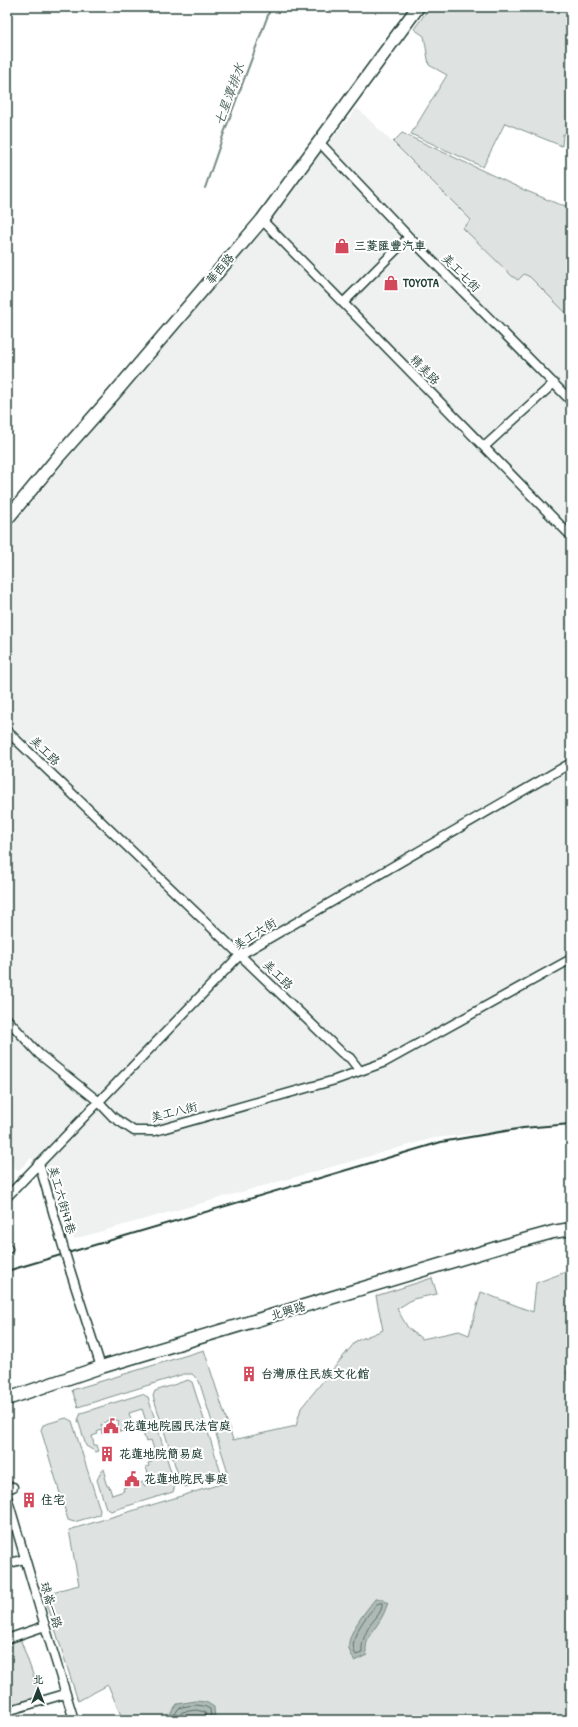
<svg xmlns="http://www.w3.org/2000/svg" width="578" height="1727" viewBox="0 0 578 1727" font-family="'Patrick Hand','LXGW WenKai TC',sans-serif">
	<style>
		.built { fill: #eef1f0 }
		.green { fill: #dee3e2; stroke: #7e908b }
		.water { fill: #afbab7; stroke: #758883 }
		.lines { fill: none; stroke-linecap: round; stroke-linejoin: round }
		.shore { stroke: #596f68; stroke-width: 1 }
		.stream { stroke: #758883; stroke-width: 2 }
		.street-casing { stroke: #1f3d34; stroke-width: 11 }
		.secondary-casing { stroke: #1f3d34; stroke-width: 15 }
		.street { stroke: #fff; stroke-width: 8 }
		.secondary { stroke: #fff; stroke-width: 12 }
		.rail { stroke: #1f3d34; stroke-width: 2 }
		.street-bridge-casing { stroke: #1f3d34; stroke-width: 11; stroke-linecap: butt }
		.street-bridge { stroke: #fff; stroke-width: 8 }
		.labels { text-anchor: middle; stroke-width: 4; stroke-linejoin: round; paint-order: stroke }
		.poi-label { font-size: 12px; font-weight: bold; fill: #1f3d34; stroke: #fff; text-anchor: start }
		.street-label { font-size: 12px; fill: #1f3d34; stroke: #fff }
		.water-label { font-size: 13px; font-style: italic; fill: #4a625b; stroke: #fff }
	</style>
	<rect width="100%" height="100%" fill="#fff"/>
	<filter id="ink" filterUnits="userSpaceOnUse"><feTurbulence type="fractalNoise" baseFrequency=".025" numOctaves="2"/><feDisplacementMap in="SourceGraphic" scale="8" xChannelSelector="R" yChannelSelector="G"/><feConvolveMatrix kernelMatrix="1 2 1 2 8 2 1 2 1" color-interpolation-filters="sRGB"/></filter>
	<g filter="url(#ink)">
		<path class="built" d="M 357,108 L 571,316 L 571,1124 L 434,1138 L 74,1239 L 46,1170 L 31,1158 L 18,1171 L 7,1160 L 7,532 Z"/>
		<path class="green" d="M 430,7 L 571,7 L 571,134 L 563,134 L 562,146 L 505,123 L 483,167 L 411,134 L 447,75 L 429,65 L 424,36 L 414,29 Z
			M 402,133 L 522,189 L 558,204 L 571,207 L 571,318 L 530,277 L 524,274 L 518,280 L 512,276 L 463,228 L 471,220 L 393,142 Z
			M 568,1271 L 571,1272 L 571,1371 L 566,1372 L 571,1383 L 571,1720 L 123,1720 L 108,1685 L 78,1701 L 44,1594 L 79,1585 L 69,1530 L 224,1483 L 227,1478 L 227,1469 L 199,1381 L 192,1374 L 184,1374 L 78,1407 L 72,1390 L 204,1350 L 233,1440 L 296,1426 L 301,1408 L 356,1341 L 383,1330 L 376,1296 L 432,1278 L 437,1294 L 413,1299 L 397,1309 L 408,1328 L 422,1339 L 459,1331 L 469,1335 L 481,1292 L 533,1312 L 536,1283 Z
			M 188,1380 L 192,1382 L 221,1473 L 220,1476 L 186,1487 L 181,1484 L 153,1396 L 155,1391 Z
			M 142,1394 L 148,1397 L 175,1485 L 173,1492 L 111,1511 L 106,1508 L 97,1480 L 102,1470 L 104,1469 L 106,1476 L 104,1477 L 107,1486 L 109,1486 L 112,1495 L 124,1491 L 123,1488 L 143,1482 L 144,1486 L 151,1483 L 146,1467 L 149,1466 L 148,1463 L 152,1462 L 151,1460 L 157,1458 L 151,1440 L 146,1442 L 143,1433 L 141,1432 L 144,1431 L 141,1426 L 147,1424 L 142,1409 L 129,1413 L 133,1428 L 120,1432 L 118,1425 L 119,1421 C 111,1418 106,1420 101,1426 L 105,1433 L 102,1434 L 101,1430 L 97,1432 L 98,1434 L 92,1436 L 94,1445 L 97,1445 L 99,1451 L 96,1452 L 86,1446 L 78,1420 L 81,1413 Z
			M 66,1418 L 72,1421 L 100,1510 L 99,1515 L 74,1522 L 68,1520 L 41,1430 L 43,1425 Z
			M 20,1638 L 41,1697 L 7,1707 L 7,1642 Z"/>
		<path class="water" d="M 375,1599 L 382,1599 L 388,1603 C 386,1607 385,1612 383,1615 C 377,1628 362,1640 367,1655 L 354,1661 C 353,1657 350,1653 349,1649 C 346,1634 366,1611 375,1599 Z
			M 196,1701 L 206,1702 L 214,1707 L 215,1720 L 169,1720 L 168,1717 L 177,1704 Z"/>
		<g class="lines">
			<path class="shore" d="M 382,1603 C 383,1612 375,1618 370,1625 C 365,1633 361,1644 362,1653 L 356,1655 C 346,1639 367,1616 377,1604 Z
				M 172,1720 L 173,1717 L 179,1708 C 190,1705 200,1703 210,1709 L 211,1720
				M 178,1720 L 182,1712 L 196,1710 L 205,1712 L 206,1720"/>
			<path class="stream" d="M 205,188 L 224,133 L 271,7"/>
			<g class="street-casing">
				<path id="street" d="M 320,143 L 409,237 L 571,401
					M 262,220 L 571,536
					M 343,303 L 409,237
					M 484,447 L 554,383
					M 7,731 L 342,1053 L 350,1058 L 360,1071 L 385,1062 L 571,959
					M 7,1019 L 39,1054 L 98,1101 L 113,1117 L 134,1131 L 155,1131 L 335,1080 L 360,1071
					M 39,1163 L 62,1243
					M 7,1197 L 240,955 L 571,763
					M 7,1247 L 8,1249
					M 71,1273 L 101,1367
					M 7,1489 L 13,1487
					M 7,1497 L 45,1626 L 74,1720
					M 7,1564 L 24,1559
					M 7,1639 L 45,1626
					M 7,1711 L 65,1694"/>
			</g>
			<g class="secondary-casing">
				<path id="secondary" d="M 7,519 L 59,456 L 113,395 L 262,220 L 418,7
					M 7,1399 L 101,1367 L 513,1243 L 553,1232 L 571,1229"/>
			</g>
			<use href="#street" class="street"/>
			<use href="#secondary" class="secondary"/>
			<path class="rail" d="M 7,1271 L 441,1142 L 523,1128 L 571,1124"/>
			<g class="street-bridge-casing">
				<path id="street-bridge" d="M 62,1243 L 71,1273"/>
			</g>
			<use href="#street-bridge" class="street-bridge"/>
		</g>
	</g>
	<defs>
		<g id="shop-bare" transform="scale(1.2)"><path d="M-5-2.5h2.3a2.7 3.5 0 0 1 5.4 0H5L5.5 6h-11ZM-1.5-2.5h3a1.5 2.3 0 0 0-3 0Z" fill="#d1495b" stroke="#fff" stroke-width="2.5" paint-order="stroke"/></g>
		<g id="building-bare" transform="scale(1.2)"><path d="M-4-6H4V6H1V3H-1V6H-4ZM-2.5-4.3h1.7v1.8h-1.7ZM.8-4.3h1.7v1.8H.8ZM-2.5-1h1.7V.8h-1.7ZM.8-1h1.7V.8H.8Z" fill="#d1495b" stroke="#fff" stroke-width="2.5" paint-order="stroke"/></g>
		<g id="civic-bare" transform="scale(1.2)"><path d="M-.6-6.5H3V-4.5H.6V-3L4-1V1h2V6H-6V1h2V-1L-.6-3ZM-1.2 2.5V6h2.4V2.5Z" fill="#d1495b" stroke="#fff" stroke-width="2.5" paint-order="stroke"/></g>
	</defs>
	<g fill-rule="evenodd">
		<use href="#shop-bare" x="342" y="246"/>
		<use href="#shop-bare" x="391" y="283"/>
		<use href="#building-bare" x="249" y="1374"/>
		<use href="#civic-bare" x="111" y="1426"/>
		<use href="#building-bare" x="107" y="1454"/>
		<use href="#civic-bare" x="132" y="1479"/>
		<use href="#building-bare" x="29" y="1500"/>
	</g>
	<g class="labels">
		<g class="poi-label">
			<text x="354" y="250">三菱匯豐汽車</text>
			<text x="403" y="287">TOYOTA</text>
			<text x="261" y="1378">台灣原住民族文化館</text>
			<text x="123" y="1430">花蓮地院國民法官庭</text>
			<text x="119" y="1458">花蓮地院簡易庭</text>
			<text x="144" y="1483">花蓮地院民事庭</text>
			<text x="41" y="1504">住宅</text>
		</g>
		<g class="street-label">
			<text transform="translate(220 269) rotate(-50)" y="4">華西路</text>
			<text transform="translate(461 273) rotate(45)" y="4">美工七街</text>
			<text transform="translate(425 370) rotate(46)" y="4">精美路</text>
			<text transform="translate(45 751) rotate(44)" y="4">美工路</text>
			<text transform="translate(255 934) rotate(-32)" y="4">美工六街</text>
			<text transform="translate(278 975) rotate(44)" y="4">美工路</text>
			<text transform="translate(174 1112) rotate(-14)" y="4">美工八街</text>
			<text transform="translate(62 1200) rotate(74)" y="4">美工六街47巷</text>
			<text transform="translate(288 1311) rotate(-17)" y="4">北興路</text>
			<text transform="translate(51 1605) rotate(73)" y="4">球崙一路</text>
		</g>
		<g class="water-label">
			<text transform="translate(229 94) rotate(-70)" y="5">七星潭排水</text>
		</g>
	</g>
	<rect width="578" height="1727" fill="none" stroke="#fff" stroke-width="24"/>
	<rect x="12" y="12" width="554" height="1703" fill="none" stroke="#1f3d34" stroke-width="1.5" filter="url(#ink)"/>
	<g transform="translate(38 1689)" stroke="#ffffff" stroke-width="3" paint-order="stroke">
	<path d="M0-3L7 15L0 10L-7 15Z" fill="#1f3d34"/>
	<text y="-6" font-size="11" font-weight="bold" text-anchor="middle" fill="#1f3d34">北</text>
	</g>
</svg>
